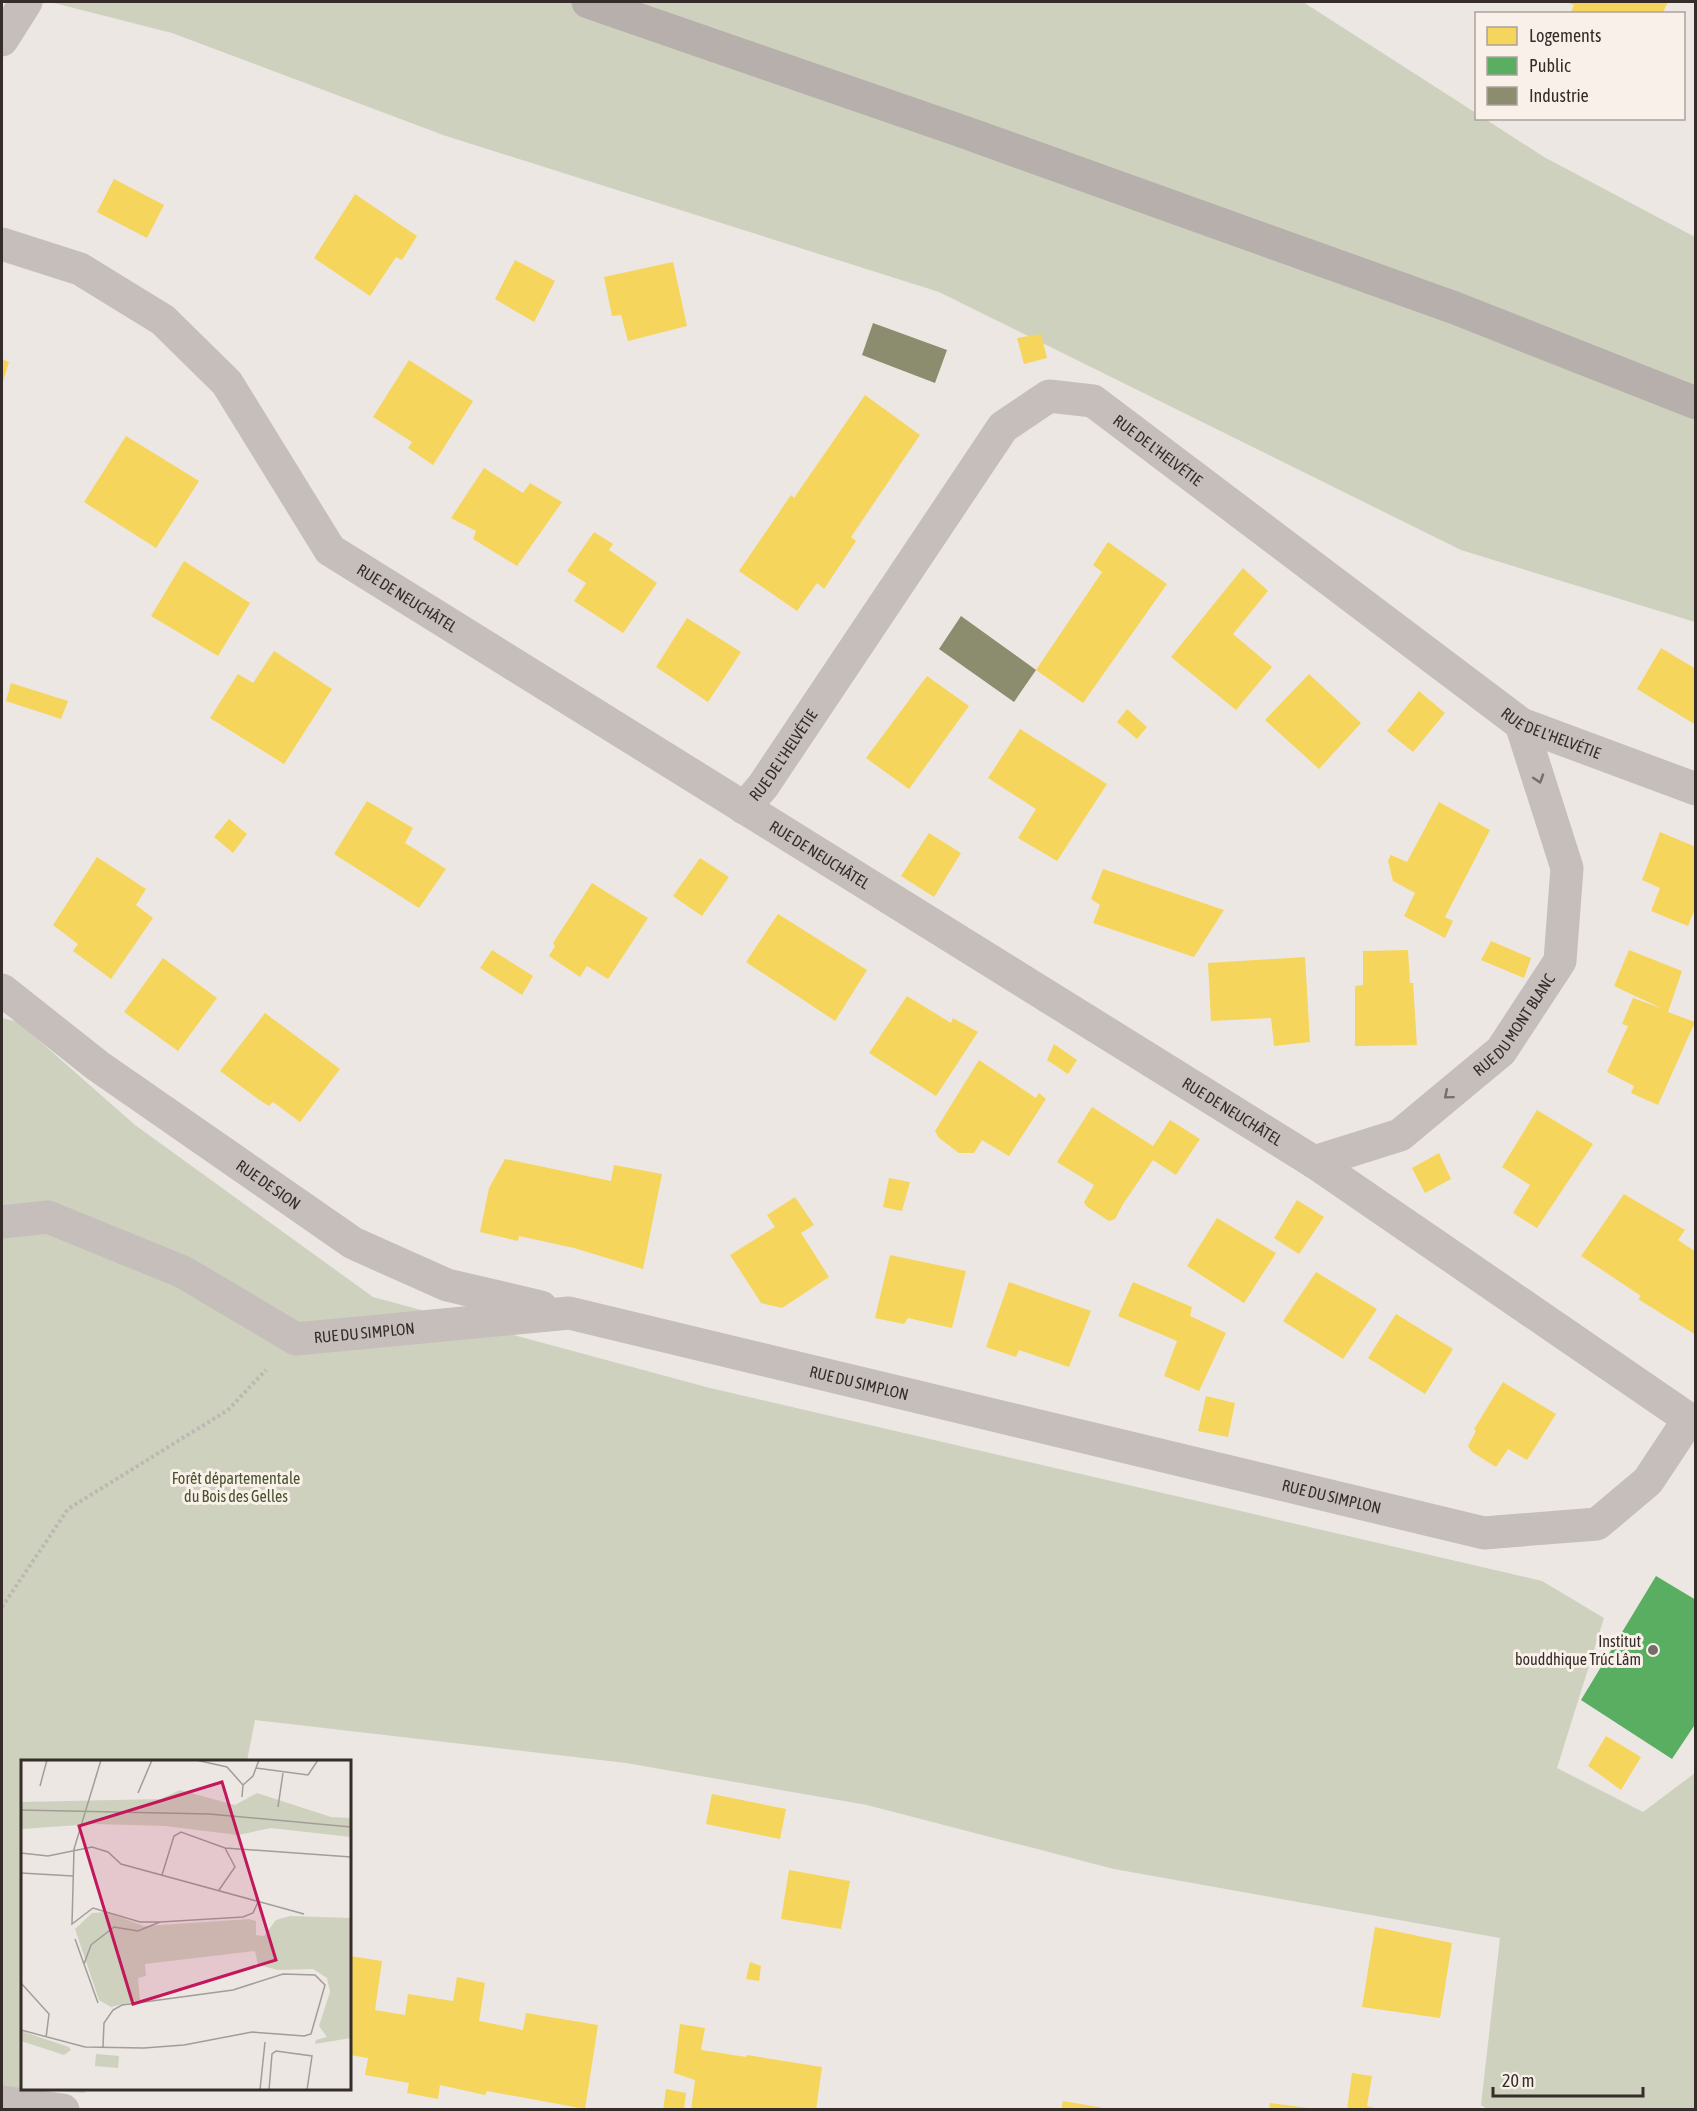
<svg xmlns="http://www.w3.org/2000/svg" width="1697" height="2111" viewBox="0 0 1697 2111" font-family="'Asap Condensed',sans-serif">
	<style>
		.green { fill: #ced1bd }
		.homes { fill: #f6d55c }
		.public { fill: #5aae61 }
		.industry { fill: #8c8c6e }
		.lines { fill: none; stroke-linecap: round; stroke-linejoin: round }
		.path { stroke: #beb7b3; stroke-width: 4; stroke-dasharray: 3 3; stroke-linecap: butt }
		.minor { stroke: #c5beba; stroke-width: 33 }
		.secondary { stroke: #b6afab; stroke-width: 33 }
		.oneway { stroke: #766e6a }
		.poi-dot { fill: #766d6a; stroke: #f9f0e9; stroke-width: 2 }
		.labels { text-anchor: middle; stroke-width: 6; stroke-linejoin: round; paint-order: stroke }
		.street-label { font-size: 16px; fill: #362c29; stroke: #f9f0e9 }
		.park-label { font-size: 16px; fill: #48532e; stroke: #f9f0e9 }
		.poi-label { font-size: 16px; fill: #362c29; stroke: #f9f0e9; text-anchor: end }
		.inset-road { fill: none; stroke: #a39c98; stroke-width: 1.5 }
		.view { fill: #c2185b; fill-opacity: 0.15; stroke: #c2185b; stroke-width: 3 }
		.inset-edge { fill: none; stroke: #362c29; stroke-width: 3 }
	</style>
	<rect width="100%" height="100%" fill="#ece7e2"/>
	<path class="green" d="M 50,2 L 1303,2 L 1476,113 L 1476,118 L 1485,119 L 1544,157 L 1695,237 L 1695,622 L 1461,550 L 939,292 L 443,135 L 172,33 Z
		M 2,1018 L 18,1022 L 135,1125 L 373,1297 L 710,1388 L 1542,1581 L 1604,1618 L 1557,1768 L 1643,1812 L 1695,1773 L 1695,2109 L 1489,2110 L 1481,2105 L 1500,1938 L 1114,1869 L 867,1805 L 626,1763 L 255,1720 L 247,1761 L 22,1762 L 22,2088 L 85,2089 L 85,2093 L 2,2087 Z"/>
	<path class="homes" d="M 1566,2 L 1668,2 L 1662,14 L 1570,14 L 1574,5 Z
		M 114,179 L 164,205 L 147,238 L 97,212 Z
		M 355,194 L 417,236 L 402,260 L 396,257 L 370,296 L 314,258 Z
		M 515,260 L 555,281 L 534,322 L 495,299 Z
		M 673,262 L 687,326 L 628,341 L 621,315 L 612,316 L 604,277 Z
		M 1041,334 L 1047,358 L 1024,364 L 1017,338 Z
		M 2,359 L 9,362 L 2,385 Z
		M 409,360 L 473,401 L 433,465 L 408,448 L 412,442 L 373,417 Z
		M 865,395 L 920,435 L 851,537 L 856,541 L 824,589 L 817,583 L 797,611 L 739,571 L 791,495 L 794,498 Z
		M 126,436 L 199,481 L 156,548 L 84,502 Z
		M 484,468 L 523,493 L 530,483 L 562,502 L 517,566 L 473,539 L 476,531 L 451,518 Z
		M 594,532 L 613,544 L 609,550 L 657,583 L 623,633 L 574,601 L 586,583 L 567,571 Z
		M 1108,542 L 1167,584 L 1083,703 L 1036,670 L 1102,572 L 1093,565 Z
		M 184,561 L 250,603 L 218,656 L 151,616 Z
		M 1243,568 L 1268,591 L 1233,634 L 1272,667 L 1236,710 L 1171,657 Z
		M 687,618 L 741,652 L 708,702 L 656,667 Z
		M 1661,648 L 1696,669 L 1696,725 L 1637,689 Z
		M 274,651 L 332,689 L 284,764 L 210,718 L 238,674 L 253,683 Z
		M 1309,674 L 1361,723 L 1319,769 L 1265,720 Z
		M 927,676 L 969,706 L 909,789 L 866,758 Z
		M 11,683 L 68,701 L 61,719 L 6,701 Z
		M 1419,691 L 1445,713 L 1413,752 L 1387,731 Z
		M 1127,709 L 1147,727 L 1137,739 L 1117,722 Z
		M 1020,729 L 1107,784 L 1057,861 L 1018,838 L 1036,809 L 988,778 Z
		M 367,801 L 413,828 L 405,843 L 446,869 L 419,908 L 334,854 Z
		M 1439,802 L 1490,830 L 1445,917 L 1453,921 L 1445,938 L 1404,916 L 1415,893 L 1393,881 L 1388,861 L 1391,855 L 1407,862 Z
		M 229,819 L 247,834 L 233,853 L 214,837 Z
		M 1660,832 L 1696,847 L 1696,906 L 1688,926 L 1651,911 L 1660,888 L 1642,880 Z
		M 929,833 L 961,853 L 934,897 L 901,876 Z
		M 97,857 L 146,889 L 136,905 L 153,918 L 111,979 L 73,951 L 78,944 L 53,925 Z
		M 700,858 L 729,877 L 702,916 L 673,896 Z
		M 1103,869 L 1224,910 L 1194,957 L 1093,923 L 1100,905 L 1091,899 Z
		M 592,883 L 648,918 L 608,979 L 587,966 L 580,977 L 549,956 L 555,946 L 553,943 Z
		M 778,914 L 867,970 L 835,1021 L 746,962 Z
		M 1491,941 L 1531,958 L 1524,978 L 1481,960 Z
		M 492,950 L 533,976 L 522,995 L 480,968 Z
		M 1408,950 L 1410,983 L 1413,983 L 1417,1045 L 1355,1046 L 1355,986 L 1363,985 L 1363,951 Z
		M 1629,950 L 1682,971 L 1668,1012 L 1695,1022 L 1658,1105 L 1631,1093 L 1634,1086 L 1607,1072 L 1628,1026 L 1622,1024 L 1633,998 L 1663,1009 L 1614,986 Z
		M 1305,957 L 1310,1042 L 1274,1046 L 1271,1018 L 1211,1021 L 1208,963 Z
		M 163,958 L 217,998 L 178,1051 L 124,1012 Z
		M 907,996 L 951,1023 L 953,1018 L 978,1032 L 936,1096 L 869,1053 Z
		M 265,1013 L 340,1069 L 300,1122 L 273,1102 L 269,1106 L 258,1099 L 220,1071 Z
		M 1054,1044 L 1077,1060 L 1068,1074 L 1047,1060 Z
		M 979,1060 L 1036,1098 L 1039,1093 L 1046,1099 L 1009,1156 L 982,1140 L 974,1153 L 959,1153 L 939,1138 L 935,1131 Z
		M 1092,1107 L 1153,1146 L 1170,1120 L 1200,1139 L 1176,1175 L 1153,1160 L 1123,1204 L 1115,1219 L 1109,1221 L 1086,1206 L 1084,1202 L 1094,1185 L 1057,1162 Z
		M 1537,1110 L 1593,1144 L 1537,1228 L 1513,1213 L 1530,1185 L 1502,1167 Z
		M 1439,1153 L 1451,1179 L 1425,1193 L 1412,1168 Z
		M 505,1159 L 611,1181 L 614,1165 L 662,1174 L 643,1269 L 574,1248 L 519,1236 L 518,1241 L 480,1232 L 489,1188 Z
		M 889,1178 L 910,1182 L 902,1211 L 883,1207 Z
		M 1624,1194 L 1685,1230 L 1678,1240 L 1696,1252 L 1696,1335 L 1638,1299 L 1641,1296 L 1581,1256 Z
		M 795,1197 L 814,1225 L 801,1233 L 829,1277 L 782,1308 L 761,1303 L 730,1255 L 775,1227 L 767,1215 Z
		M 1297,1200 L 1324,1217 L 1299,1254 L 1274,1238 Z
		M 1217,1218 L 1276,1253 L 1244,1303 L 1187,1266 Z
		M 890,1255 L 966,1271 L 952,1328 L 908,1318 L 904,1324 L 875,1318 Z
		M 1316,1272 L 1377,1309 L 1343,1359 L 1283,1321 Z
		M 1009,1282 L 1091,1311 L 1069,1367 L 1019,1350 L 1016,1357 L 986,1347 Z
		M 1133,1282 L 1192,1307 L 1190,1316 L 1226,1333 L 1199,1391 L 1164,1376 L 1177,1341 L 1118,1316 Z
		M 1396,1314 L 1453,1349 L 1425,1394 L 1368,1358 Z
		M 1503,1382 L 1556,1414 L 1527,1460 L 1508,1449 L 1496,1467 L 1472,1452 L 1468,1446 L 1476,1431 L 1474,1429 Z
		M 1206,1396 L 1235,1403 L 1228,1437 L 1198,1431 Z
		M 1606,1736 L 1641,1757 L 1621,1790 L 1588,1766 Z
		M 712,1794 L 786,1809 L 780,1839 L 706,1824 Z
		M 789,1870 L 850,1881 L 841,1929 L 781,1919 Z
		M 1375,1927 L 1452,1943 L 1440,2018 L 1362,2007 Z
		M 350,1956 L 382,1961 L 375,2010 L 405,2015 L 408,1994 L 453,2001 L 457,1977 L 485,1983 L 479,2021 L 523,2030 L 526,2013 L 598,2025 L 585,2109 L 487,2091 L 485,2095 L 440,2085 L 438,2099 L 407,2093 L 409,2083 L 365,2075 L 368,2058 L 350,2055 Z
		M 750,1962 L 761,1966 L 759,1981 L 746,1979 Z
		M 680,2024 L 705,2028 L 701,2050 L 746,2057 L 747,2055 L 822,2067 L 816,2110 L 691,2110 L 695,2080 L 674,2073 Z
		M 1352,2073 L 1372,2076 L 1367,2106 L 1385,2110 L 1347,2110 Z
		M 666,2089 L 686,2093 L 684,2110 L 663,2110 Z
		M 1063,2101 L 1104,2108 L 1104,2110 L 1061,2110 Z
		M 1270,2103 L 1309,2108 L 1308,2110 L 1269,2110 Z"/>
	<path class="public" d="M 1656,1576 L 1696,1600 L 1696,1723 L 1672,1759 L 1581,1700 Z"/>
	<path class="industry" d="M 873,323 L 947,350 L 935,383 L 862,355 Z
		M 961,616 L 1036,670 L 1014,702 L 939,649 Z"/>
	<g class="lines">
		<path class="path" d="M 2,1607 L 68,1509 L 228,1410 L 266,1370"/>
		<g class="minor">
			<path d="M 2,40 L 26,2"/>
			<path id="s1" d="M 2,244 L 80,269 L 163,320 L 227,383 L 330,550 L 1314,1162 L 1696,1424"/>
			<path id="s2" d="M 744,808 L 763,786 L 1003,427 L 1049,396 L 1093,401 L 1521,724 L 1696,789"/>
			<path id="s3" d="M 2,990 L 98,1066 L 353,1243 L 447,1285 L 541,1307"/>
			<path id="s4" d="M 1314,1162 L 1400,1135 L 1501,1051 L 1560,961 L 1567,868 L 1521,724"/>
			<path id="s5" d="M 2,1222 L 48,1217 L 183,1272 L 296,1339 L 569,1313 L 1484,1533 L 1597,1524 L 1648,1481 L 1689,1419"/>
			<path d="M 2,2102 L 63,2110"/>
		</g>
		<path class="secondary" d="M 588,2 L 964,132 L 1455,308 L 1696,403"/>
	</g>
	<defs><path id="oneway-chevron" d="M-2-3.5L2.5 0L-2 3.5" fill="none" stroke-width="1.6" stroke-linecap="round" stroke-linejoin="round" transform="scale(1.5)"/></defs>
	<g class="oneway">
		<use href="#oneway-chevron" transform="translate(1539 779) rotate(72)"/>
		<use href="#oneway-chevron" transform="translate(1448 1095) rotate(140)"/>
	</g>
	<circle class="poi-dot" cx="1653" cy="1650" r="6"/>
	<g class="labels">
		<g class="street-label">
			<text dy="6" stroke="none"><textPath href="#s2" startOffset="642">RUE DE L'HELVÉTIE</textPath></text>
			<text dy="6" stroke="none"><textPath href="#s1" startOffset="556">RUE DE NEUCHÂTEL</textPath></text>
			<text dy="6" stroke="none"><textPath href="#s2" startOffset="1128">RUE DE L'HELVÉTIE</textPath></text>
			<text dy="6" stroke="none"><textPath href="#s2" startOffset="66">RUE DE L'HELVÉTIE</textPath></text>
			<text dy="6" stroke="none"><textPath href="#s1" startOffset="1042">RUE DE NEUCHÂTEL</textPath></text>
			<text dy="6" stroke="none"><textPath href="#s4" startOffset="250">RUE DU MONT BLANC</textPath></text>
			<text dy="6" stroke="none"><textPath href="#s1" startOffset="1528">RUE DE NEUCHÂTEL</textPath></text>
			<text dy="6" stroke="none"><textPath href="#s3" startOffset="330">RUE DE SION</textPath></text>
			<text dy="6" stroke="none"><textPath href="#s5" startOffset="392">RUE DU SIMPLON</textPath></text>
			<text dy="6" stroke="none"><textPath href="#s5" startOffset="896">RUE DU SIMPLON</textPath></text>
			<text dy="6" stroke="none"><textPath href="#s5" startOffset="1382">RUE DU SIMPLON</textPath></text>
		</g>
		<g class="park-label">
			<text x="236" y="1484">Forêt départementale<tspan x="236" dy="18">du Bois des Gelles</tspan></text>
		</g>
		<g class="poi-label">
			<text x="1641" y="1647">Institut<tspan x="1641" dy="18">bouddhique Trúc Lâm</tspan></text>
		</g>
	</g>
	<g transform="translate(21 1760)">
		<rect width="330" height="330" fill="#ece7e2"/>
		<path d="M 159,30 L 214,45 L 236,33 L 310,57 L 330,58 L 330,77 L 250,68 L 217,75 L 144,66 L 73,64 L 0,69 L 0,42 L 140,39 ZM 85,152 L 123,166 L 228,159 L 235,161 L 235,175 L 243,176 L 255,160 L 269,156 L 330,158 L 330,278 L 294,284 L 295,280 L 306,277 L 298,266 L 309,232 L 306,218 L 292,209 L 257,210 L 237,205 L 234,191 L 124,204 L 125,216 L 117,218 L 119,240 L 90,247 L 78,240 L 54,169 L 71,153 ZM 0,271 L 48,287 L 50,290 L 43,295 L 0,281 ZM 75,294 L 98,296 L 97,308 L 74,306 Z" fill="#ced1bd"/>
		<path class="inset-road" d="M 80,0 L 53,89 L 51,164 L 72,148 L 119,162 L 139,162M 175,0 L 206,7 L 222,25M 235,8 L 287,15 L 297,0M 19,26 L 26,0M 117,33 L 131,0M 221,37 L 222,25 L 232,16 L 238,0M 257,47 L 262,13M 0,50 L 188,54 L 330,67M 0,93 L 27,96 L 71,87 L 87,92 L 100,104 L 283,154M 0,113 L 52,116M 141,115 L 153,76 L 160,72 L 204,88 L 330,97M 198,130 L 214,107 L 204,88M 54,179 L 77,243M 63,204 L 70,185 L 93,167 L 117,171 L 139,162 L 222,157 L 232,153 L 237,142M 0,223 L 28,254 L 25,278M 0,270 L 64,287 L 123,288 L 163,285 L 231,272 L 283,276 L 290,274 L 304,225 L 294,215 L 262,214 L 212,230 L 101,245 L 92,250 L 83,263 L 82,287M 239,330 L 244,282M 248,330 L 251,294 L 255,291 L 291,296 L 286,330"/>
		<path class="view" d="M 201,22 L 255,200 L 112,244 L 58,66 Z"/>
		<rect width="330" height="330" class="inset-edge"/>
	</g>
	<rect width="1697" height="2111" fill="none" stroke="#362c29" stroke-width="6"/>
	<rect x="1475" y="12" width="210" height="108" fill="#f9f0e9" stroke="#aba29c" stroke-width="1.5"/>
	<rect x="1487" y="27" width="30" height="18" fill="#f6d55c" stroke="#aba29c" stroke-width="1.5"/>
	<text x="1529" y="42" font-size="18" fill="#362c29">Logements</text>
	<rect x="1487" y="57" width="30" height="18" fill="#5aae61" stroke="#aba29c" stroke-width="1.5"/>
	<text x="1529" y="72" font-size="18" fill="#362c29">Public</text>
	<rect x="1487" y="87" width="30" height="18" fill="#8c8c6e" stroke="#aba29c" stroke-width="1.5"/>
	<text x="1529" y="102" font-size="18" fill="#362c29">Industrie</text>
	<path d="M1493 2087v9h150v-9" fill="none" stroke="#362c29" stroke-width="3"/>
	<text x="1502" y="2087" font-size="18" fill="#362c29" stroke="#f9f0e9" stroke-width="4.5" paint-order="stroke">20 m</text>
</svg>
